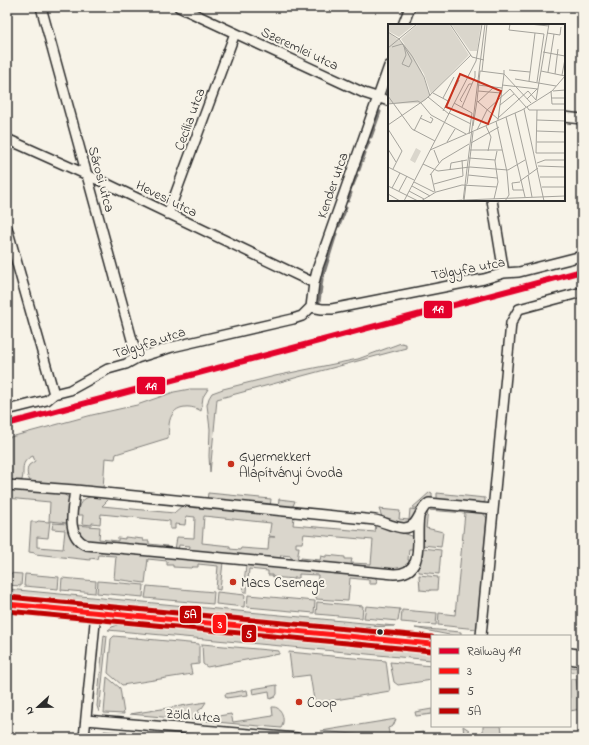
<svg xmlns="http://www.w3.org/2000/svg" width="589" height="745" viewBox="0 0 589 745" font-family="'Indie Flower',sans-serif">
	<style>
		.green { fill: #dad6cc; stroke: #82807c; fill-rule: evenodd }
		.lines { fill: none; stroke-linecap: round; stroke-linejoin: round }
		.stream { stroke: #7a7874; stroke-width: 3 }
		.minor-casing { stroke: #2b2b2b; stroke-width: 12 }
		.primary-casing { stroke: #2b2b2b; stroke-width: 18 }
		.minor { stroke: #f7f3e8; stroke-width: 9 }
		.primary { stroke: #f7f3e8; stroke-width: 15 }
		.bus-1-casing { stroke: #f7f3e8; stroke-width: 8 }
		.bus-2-casing { stroke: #f7f3e8; stroke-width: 8 }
		.bus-3-casing { stroke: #f7f3e8; stroke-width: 8 }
		.bus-1 { stroke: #fe1313; stroke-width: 5 }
		.bus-2 { stroke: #bf0303; stroke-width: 5 }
		.bus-3 { stroke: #bf0303; stroke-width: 5 }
		.rail-1-casing { stroke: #f7f3e8; stroke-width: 9 }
		.rail-1 { stroke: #e4002b; stroke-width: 6 }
		.poi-dot { fill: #c8321e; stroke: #f7f3e8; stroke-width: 1.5 }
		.bus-dot { fill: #2b2b2b; stroke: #f7f3e8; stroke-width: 1.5 }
		.labels { text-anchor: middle; stroke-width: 4; stroke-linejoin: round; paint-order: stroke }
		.street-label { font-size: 14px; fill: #2b2b2b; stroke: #f7f3e8 }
		.poi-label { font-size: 14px; fill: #2b2b2b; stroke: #f7f3e8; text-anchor: start }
		.inset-road { fill: none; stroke: #a5a39c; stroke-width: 1 }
		.view { fill: #c8321e; fill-opacity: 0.15; stroke: #c8321e; stroke-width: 2 }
		.inset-edge { fill: none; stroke: #2b2b2b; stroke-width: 2 }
		.line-badge { stroke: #f7f3e8; stroke-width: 1.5 }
		.badge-label { font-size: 11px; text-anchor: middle; font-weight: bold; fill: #fff }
	</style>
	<rect width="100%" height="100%" fill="#f7f3e8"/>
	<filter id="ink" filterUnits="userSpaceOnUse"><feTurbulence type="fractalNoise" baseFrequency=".025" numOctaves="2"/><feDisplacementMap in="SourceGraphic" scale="8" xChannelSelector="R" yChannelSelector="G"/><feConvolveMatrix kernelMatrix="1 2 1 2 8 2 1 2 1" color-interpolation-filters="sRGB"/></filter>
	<g filter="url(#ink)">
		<path class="green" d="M 401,343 L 406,344 L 406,348 L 217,399 L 210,473 L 209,456 L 210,429 L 207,405 L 209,398 L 212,393 L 223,389 L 275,376 L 358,359 Z
			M 190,389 L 208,389 L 203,397 L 201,411 C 192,405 177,405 172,415 C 168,421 169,431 168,438 L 116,454 L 115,459 L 105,458 L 103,489 L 31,482 C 27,478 26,470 29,465 L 35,461 L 33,456 C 19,462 25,469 22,480 L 7,481 L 7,438 L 92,415 L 137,405 L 174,392 Z
			M 9,489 L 62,493 L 69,498 L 68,523 L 50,521 L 48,538 L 37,537 L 37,547 L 63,549 L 65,530 L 52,529 L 53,523 L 68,524 C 69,535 77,546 87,550 L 223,562 L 220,590 L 216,589 L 218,566 L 198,564 L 198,567 L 192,567 L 191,568 L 173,567 L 173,565 L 167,565 L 167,561 L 148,559 L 145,583 L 114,579 L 116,556 L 98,555 L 97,559 L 90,558 L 90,560 L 35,554 L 35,553 L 29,552 L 31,522 L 37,522 L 38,521 L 49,522 L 50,502 L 7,498 L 7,490 Z
			M 430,492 L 432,493 L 432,498 L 423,501 L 418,508 L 412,508 Z
			M 208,493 L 271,499 L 270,507 L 207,501 Z
			M 437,493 L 485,498 L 485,502 L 480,503 L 437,499 Z
			M 93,496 L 110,498 L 102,506 L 174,513 L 183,505 L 294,517 L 293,525 L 375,532 L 376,524 L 412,536 L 414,539 L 414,549 L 409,549 L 408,560 L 411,561 C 408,567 403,568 395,570 L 301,562 L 301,558 L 320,560 L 321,556 L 326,557 L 326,555 L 345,557 L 345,559 L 352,559 L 351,563 L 371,564 L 373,540 L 304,534 L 302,543 L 296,543 L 296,547 L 299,547 L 297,562 L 291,561 L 291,556 L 281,555 L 280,560 L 189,552 L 190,546 L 179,545 L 178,551 L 175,550 L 177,537 L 194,538 L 195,517 L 186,516 L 185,525 L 175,524 L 175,529 L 170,529 L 170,521 L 101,514 L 100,524 L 92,523 L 92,525 L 82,524 L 83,515 L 77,515 C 78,504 82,498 93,496 ZM 204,516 L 271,523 L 269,536 L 275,537 L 269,537 L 268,550 L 241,548 L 240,550 L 230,549 L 230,546 L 202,543 Z
			M 279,499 L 295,501 L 293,506 L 290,508 L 278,508 Z
			M 434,507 L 481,513 L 483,513 L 487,518 L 477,629 L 438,625 L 439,613 L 455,615 L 465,513 L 428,510 L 426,528 L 443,532 L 441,547 L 422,545 L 423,516 L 429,508 Z
			M 379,509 L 400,511 L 399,519 L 409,520 L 410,509 L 417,510 C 406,529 401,523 382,517 Z
			M 76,525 L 100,527 L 99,539 L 118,541 L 118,538 L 125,539 L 125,537 L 143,539 L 143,541 L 149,541 L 149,544 L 167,546 L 166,549 L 90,542 L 80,537 Z
			M 422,548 L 441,550 L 439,574 L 419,572 Z
			M 246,565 L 374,576 L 377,580 L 376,584 L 369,584 L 369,580 L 350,578 L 348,601 L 316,599 L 318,575 L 299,574 L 299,578 L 294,578 L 294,579 L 273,577 L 272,575 L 268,575 L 268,571 L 249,569 L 247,592 L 243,592 Z
			M 8,573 L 22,574 L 21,586 L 7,585 Z
			M 25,574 L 59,577 L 58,589 L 24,586 Z
			M 419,575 L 438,577 L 437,590 L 430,590 L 430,591 L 420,590 Z
			M 62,578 L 96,581 L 95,593 L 61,590 Z
			M 98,581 L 144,585 L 143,597 L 97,593 Z
			M 147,586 L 214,592 L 213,604 L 145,598 Z
			M 7,589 L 395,626 L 364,627 L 7,594 Z
			M 217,592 L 245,595 L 244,607 L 216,604 Z
			M 248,595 L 315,601 L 314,613 L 247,607 Z
			M 317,602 L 363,606 L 362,618 L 316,614 Z
			M 366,606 L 400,609 L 398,621 L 364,618 Z
			M 402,610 L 437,613 L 436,625 L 401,622 Z
			M 118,625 L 432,654 L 432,660 L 108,630 L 112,627 Z
			M 415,628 L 461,632 L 461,636 L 454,636 Z
			M 104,635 L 107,636 L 99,712 L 97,706 Z
			M 114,636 L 199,644 L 199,664 L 190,665 L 192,674 L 122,685 L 108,673 L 111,639 Z
			M 202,644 L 279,651 L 279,654 L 207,667 L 203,664 Z
			M 289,652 L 386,661 L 390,691 L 317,703 L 314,700 L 310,675 L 294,677 L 292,675 Z
			M 390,662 L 432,666 L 432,680 L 398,685 L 394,682 Z
			M 570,667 L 582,668 L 582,673 L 570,672 Z
			M 107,677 L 120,688 L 124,714 L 104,713 Z
			M 570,679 L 576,679 L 581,709 L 570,711 Z
			M 277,685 L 277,694 L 275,697 L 270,699 L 269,691 L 253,694 L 252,689 Z
			M 247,690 L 248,695 L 226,698 L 225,694 Z
			M 206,702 L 202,708 L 198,711 L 199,719 L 231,714 L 233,722 L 273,716 L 272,707 C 282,706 286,720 281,728 L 130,714 Z
			M 432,709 L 432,714 L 416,716 L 415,712 Z
			M 396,719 L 393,726 L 388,728 L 390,737 L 423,732 L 424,738 L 396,738 L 321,731 Z
			M 463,726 L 469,730 L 471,738 L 439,738 L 464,735 Z
			M 483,726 L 501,726 L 503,738 L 478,738 L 483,732 Z
			M 104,731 L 129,733 L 128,738 L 103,737 Z
			M 132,734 L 148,735 L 149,738 L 132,738 Z"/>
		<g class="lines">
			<path class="stream" d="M 388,88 L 389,87
				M 371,137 L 380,112
				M 366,149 L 369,142
				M 362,161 L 365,153
				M 359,170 L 361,164
				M 353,185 L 357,175
				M 348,201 L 351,193
				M 339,226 L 346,208
				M 323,276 L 336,234
				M 319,302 L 322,279"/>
			<g class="minor-casing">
				<path id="minor" d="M 41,7 L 137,358
					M 179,7 L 364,93 L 389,101
					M 403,25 L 410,7
					M 564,117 L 582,119
					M 7,139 L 103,182 L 314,283
					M 492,200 L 504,273
					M 168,214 L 235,33
					M 7,228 L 54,394
					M 311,307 L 322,309 L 332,309 L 484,279 L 504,273 L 519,272 L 582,256
					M 7,410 L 47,400 L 54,394 L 70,390 L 108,369 L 126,364 L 137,358 L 172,347 L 293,319 L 302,316 L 311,307 L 314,283 L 318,267 L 389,66
					M 7,485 L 75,490 L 375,520 C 384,522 393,527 403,528 C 419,529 418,509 429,503 L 493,509
					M 75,490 C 73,508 65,536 86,545 L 394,574 C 427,574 415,538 419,517
					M 481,636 L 511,323 L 519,309 L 582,292
					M 86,720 L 297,738
					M 84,738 L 96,612"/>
			</g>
			<g class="primary-casing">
				<path id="primary" d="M 7,604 L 432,644
					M 570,656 L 582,658"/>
			</g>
			<use href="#minor" class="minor"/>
			<use href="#primary" class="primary"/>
			<g class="bus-1-casing">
				<path id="bus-1" d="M 7,604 L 432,644"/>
			</g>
			<g class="bus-2-casing">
				<path id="bus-2" d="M 7,611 L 431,651"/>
			</g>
			<g class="bus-3-casing">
				<path id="bus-3" d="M 8,597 L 432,637"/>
			</g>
			<use href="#bus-1" class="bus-1"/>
			<use href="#bus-2" class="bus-2"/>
			<use href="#bus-3" class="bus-3"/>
			<g class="rail-1-casing">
				<path id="rail-1" d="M 7,424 L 582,271"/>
			</g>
			<use href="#rail-1" class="rail-1"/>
		</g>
	</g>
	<g class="poi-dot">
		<circle cx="231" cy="464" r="4"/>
		<circle cx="233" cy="582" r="4"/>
		<circle cx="299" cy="702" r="4"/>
	</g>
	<circle class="bus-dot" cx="380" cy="632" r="3.5"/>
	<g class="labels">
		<g class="street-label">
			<text transform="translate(300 48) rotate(25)" y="5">Szeremlei utca</text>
			<text transform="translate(189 119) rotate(-70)" y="5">Cecília utca</text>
			<text transform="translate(102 179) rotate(75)" y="5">Sárosi utca</text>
			<text transform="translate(332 185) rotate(-71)" y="5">Kender utca</text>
			<text transform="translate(167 198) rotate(26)" y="5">Hevesi utca</text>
			<text transform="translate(468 268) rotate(-11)" y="5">Tölgyfa utca</text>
			<text transform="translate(149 342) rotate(-18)" y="5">Tölgyfa utca</text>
			<text transform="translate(193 715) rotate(5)" y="5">Zöld utca</text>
		</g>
		<g class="poi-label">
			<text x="239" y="461">Gyermekkert<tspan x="239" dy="16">Alapítványi Óvoda</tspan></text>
			<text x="241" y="587">Macs Csemege</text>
			<text x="307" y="707">Coop</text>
		</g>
	</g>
	<g transform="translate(388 24)">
		<rect width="177" height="177" fill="#f7f3e8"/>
		<path d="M 0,0 L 27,0 L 11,13 L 0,7 ZM 30,0 L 61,0 L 81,31 L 43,70 L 36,50 L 22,27 L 33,46 L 42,72 L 33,79 L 0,80 L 0,8 L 17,21 L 13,15 ZM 63,0 L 93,0 L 89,27 L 82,27 ZM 28,124 L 33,127 L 27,139 L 22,136 Z" fill="#dad6cc"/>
		<path class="inset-road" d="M 62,0 L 84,33 L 96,36M 122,0 L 121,6 L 156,10M 141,0 L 161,2M 0,8 L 11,15 L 24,32 L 36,53 L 42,72M 159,9 L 172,11 L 173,3M 4,23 L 14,20 L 16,22 L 16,23 L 17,24 L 24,37 L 21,43 L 14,40 L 18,31 L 16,22M 0,24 L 29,0M 155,28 L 177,32M 116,46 L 116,50 L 143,79M 121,46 L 142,48M 94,47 L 99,0M 153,47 L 177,52M 160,48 L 166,10M 167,50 L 170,25M 174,51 L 177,35M 127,55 L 168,62M 141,57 L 147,9M 149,58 L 156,10M 90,61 L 114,64M 114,61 L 150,65M 122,65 L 138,83M 90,67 L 113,69M 140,67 L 148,76M 163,67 L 164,80 L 177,80M 165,67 L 177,66M 45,69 L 60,77M 0,72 L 24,105 L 47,117M 40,73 L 61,90M 55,74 L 66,53M 164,74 L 177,74M 139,75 L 149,65M 148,76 L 161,0M 74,78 L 72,76 L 81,60 L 84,60M 90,78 L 106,63M 33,79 L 43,91 L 78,110M 66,79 L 84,89 L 81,110M 0,80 L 30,77 L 33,79M 112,81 L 126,70M 74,83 L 87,53 L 87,47M 139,83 L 141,86 L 177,86M 136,85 L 156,177M 55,87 L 71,56M 61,89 L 83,100M 127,89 L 141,150M 118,93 L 137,173M 32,94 L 43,99 L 45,95 L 42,93M 110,94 L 140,67M 110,95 L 89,77 L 92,47 L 116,50 L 110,96M 149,96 L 177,97M 108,97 L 119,148 L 121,171 L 117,177M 0,101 L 38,75 L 83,31M 85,102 L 89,77M 98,102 L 103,113 L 100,127M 0,105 L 14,127 L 5,145M 89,106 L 99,86 L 122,65M 26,107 L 34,91M 149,107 L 177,108M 59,118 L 67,105M 149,118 L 177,118M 83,119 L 111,103M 0,125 L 8,138M 42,126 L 134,86 L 164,67 L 177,52M 46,126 L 51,139M 82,126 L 114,126M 148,129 L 149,86M 148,129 L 177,129M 81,134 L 107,136M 149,139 L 157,136 L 177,136M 35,140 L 50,147 L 82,143 L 120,146 L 137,136M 150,142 L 177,143M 0,143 L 26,156M 62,146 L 63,139 L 79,136M 43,150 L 47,168M 42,151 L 54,136 L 81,120M 80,151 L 109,154M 140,151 L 144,173M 152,153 L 177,153M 132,157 L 150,144M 26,158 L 46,168M 132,158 L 124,159 L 125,166 L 135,166M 46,160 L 75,152 L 74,136M 79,160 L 85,108M 0,162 L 30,177M 24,162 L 42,172M 154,163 L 177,163M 4,164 L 12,149M 11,167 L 19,152M 21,167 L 36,175M 0,170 L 12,177M 106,175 L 110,158 L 107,137 L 109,127M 76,176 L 177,172M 16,177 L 88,37 L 94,0M 33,177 L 48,168 L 74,161 L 109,163M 60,177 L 74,176M 75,177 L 97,0M 76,177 L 78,160"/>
		<path class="view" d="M 72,50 L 113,67 L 100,100 L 58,83 Z"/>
		<rect width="177" height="177" class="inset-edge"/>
	</g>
	<g class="line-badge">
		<rect x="423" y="300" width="30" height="19" rx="4" fill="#e4002b"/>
		<rect x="136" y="376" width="30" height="19" rx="4" fill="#e4002b"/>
		<rect x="179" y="605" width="23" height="19" rx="4" fill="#bf0303"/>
		<rect x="212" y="614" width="15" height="20" rx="4" fill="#fe1313"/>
		<rect x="241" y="624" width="16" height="19" rx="4" fill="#bf0303"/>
	</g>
	<g class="badge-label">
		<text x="438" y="313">149</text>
		<text x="151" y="390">149</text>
		<text x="190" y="618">5A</text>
		<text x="220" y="628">3</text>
		<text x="249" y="638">5</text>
	</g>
	<rect width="589" height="745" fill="none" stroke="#f7f3e8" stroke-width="24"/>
	<rect x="12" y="12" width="565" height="721" fill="none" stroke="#2b2b2b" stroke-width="1.5" filter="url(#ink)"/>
	<rect x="431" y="635" width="140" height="92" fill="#f7f3e8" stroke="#a5a39c"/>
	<rect x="439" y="648" width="20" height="6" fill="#e4002b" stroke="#a5a39c"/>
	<text x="467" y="655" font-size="12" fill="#2b2b2b">Railway 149</text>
	<rect x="439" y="668" width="20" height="6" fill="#fe1313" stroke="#a5a39c"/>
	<text x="467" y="675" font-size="12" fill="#2b2b2b">3</text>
	<rect x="439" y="688" width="20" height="6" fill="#bf0303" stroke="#a5a39c"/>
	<text x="467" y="695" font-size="12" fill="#2b2b2b">5</text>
	<rect x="439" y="708" width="20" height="6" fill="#bf0303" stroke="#a5a39c"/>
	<text x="467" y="715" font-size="12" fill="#2b2b2b">5A</text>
	<g transform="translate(38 707) rotate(248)" stroke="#f7f3e8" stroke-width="3" paint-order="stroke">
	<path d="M0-3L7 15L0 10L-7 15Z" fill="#2b2b2b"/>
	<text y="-6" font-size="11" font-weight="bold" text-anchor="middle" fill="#2b2b2b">N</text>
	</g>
</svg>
